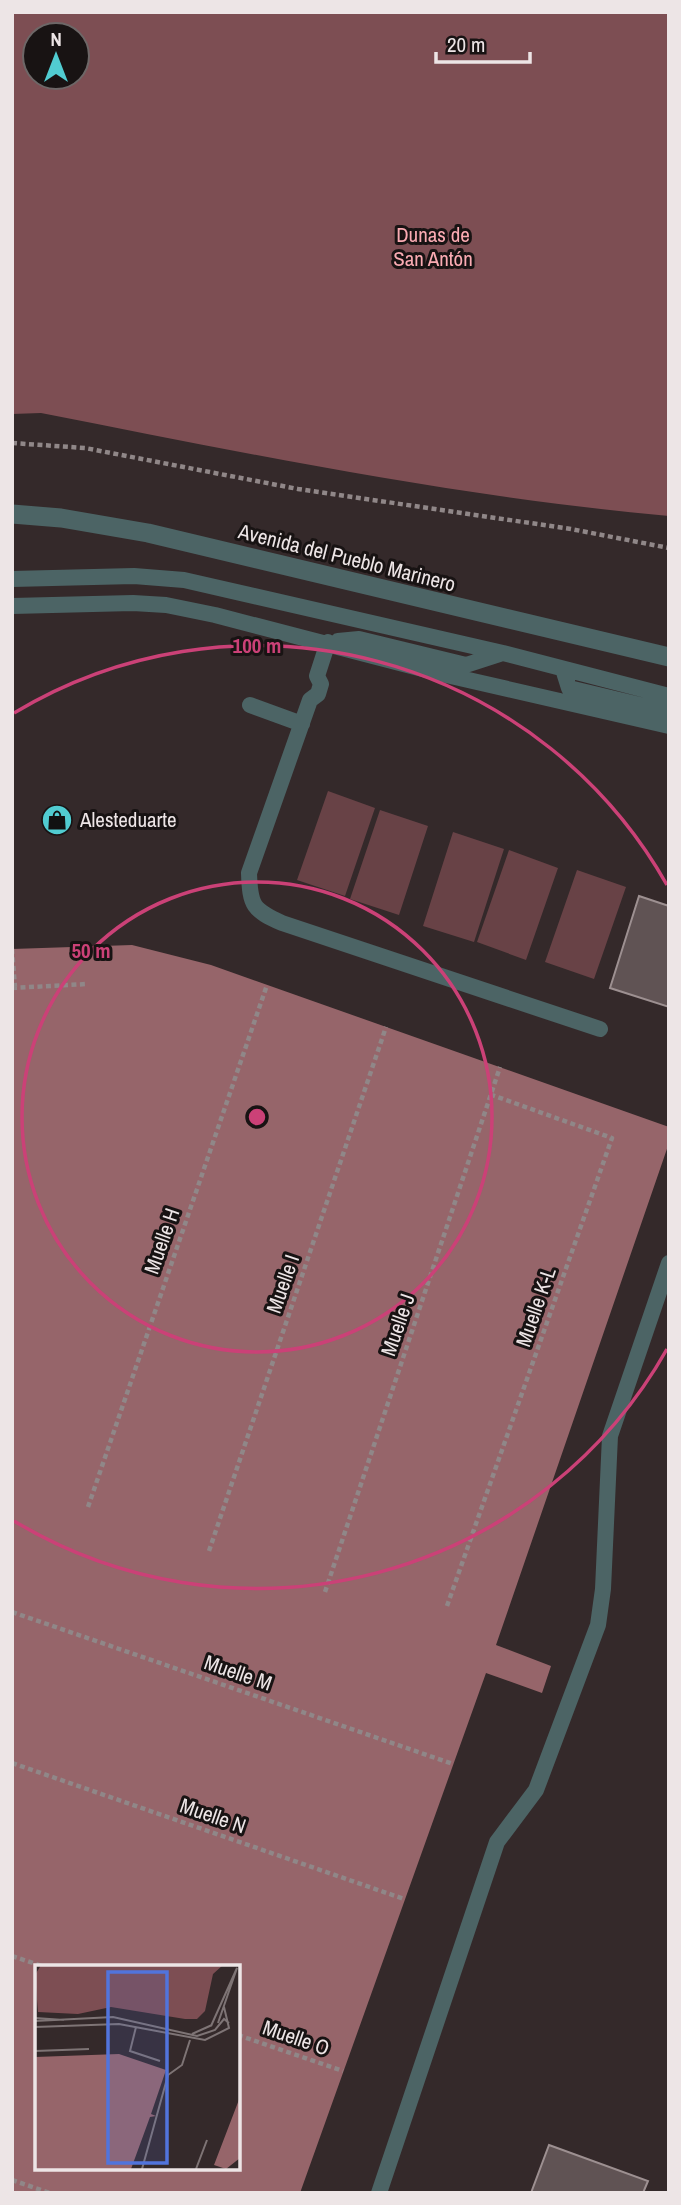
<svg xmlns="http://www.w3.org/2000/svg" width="681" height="2205" viewBox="0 0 681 2205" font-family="'Archivo Narrow',sans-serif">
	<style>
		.green { fill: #684246 }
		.forest { fill: #7d4e53; fill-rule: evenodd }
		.water { fill: #96656a; fill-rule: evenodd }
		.building { fill: #605354; stroke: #9d9091; stroke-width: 2 }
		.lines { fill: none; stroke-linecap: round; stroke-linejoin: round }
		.path { stroke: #908788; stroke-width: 4.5; stroke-dasharray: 5 3.5; stroke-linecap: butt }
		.service { stroke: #4c6465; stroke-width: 16 }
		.minor { stroke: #4c6465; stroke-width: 19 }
		.ring { fill: none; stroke: #cb4177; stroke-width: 3.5 }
		.labels { text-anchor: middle; stroke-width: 6; stroke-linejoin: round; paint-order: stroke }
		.park-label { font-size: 21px; fill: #fbabb3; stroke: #181313 }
		.street-label { font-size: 21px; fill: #ede5e6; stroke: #181313 }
		.poi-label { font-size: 21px; fill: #ede5e6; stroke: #181313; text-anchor: start }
		.inset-road { fill: none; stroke: #7e7475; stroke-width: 2 }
		.view { fill: #5174dc; fill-opacity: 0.15; stroke: #5174dc; stroke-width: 3.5 }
		.inset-edge { fill: none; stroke: #ede5e6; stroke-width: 3.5 }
		.centre { fill: #cb4177; stroke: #181313; stroke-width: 3.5 }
		.ring-label { font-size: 21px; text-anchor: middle; font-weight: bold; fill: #cb4177; stroke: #181313; stroke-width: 6; stroke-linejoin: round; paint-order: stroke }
	</style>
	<rect width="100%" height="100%" fill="#34292a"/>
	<path class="green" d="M 328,791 L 375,808 L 345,896 L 297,880 Z
		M 380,810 L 428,826 L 399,915 L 350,899 Z
		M 453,832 L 504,849 L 474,942 L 423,926 Z
		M 509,850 L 558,868 L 526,960 L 477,942 Z
		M 577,870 L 626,887 L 594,979 L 545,962 Z"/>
	<path class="forest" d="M 12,12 L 669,12 L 669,516 C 458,497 249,454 41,413 L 12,414 ZM 35,35 L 77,35 L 77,77 L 35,77 Z"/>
	<path class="water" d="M 132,945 L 211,965 L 669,1127 L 669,1143 L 496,1645 L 551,1666 L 542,1693 L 486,1673 L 300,2193 L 12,2193 L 12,949 ZM 37,1967 L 238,1967 L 238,2168 L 37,2168 Z"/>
	<path class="building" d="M 639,896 L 669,906 L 669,1007 L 610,988 Z
		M 549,2145 L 648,2181 L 643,2193 L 531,2193 Z"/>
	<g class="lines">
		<path class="path" d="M 12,443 L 85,448 L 298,489 L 571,529 L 669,548
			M 12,949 L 15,987
			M 12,988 L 87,984
			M 88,1507 L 267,985
			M 209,1551 L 386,1027
			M 325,1592 L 500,1067
			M 447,1606 L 612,1138 L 492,1095
			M 12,1612 L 453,1764
			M 12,1763 L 404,1899
			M 12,1956 L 45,1967
			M 238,2035 L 343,2071
			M 12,2180 L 50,2193"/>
		<path class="service" d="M 12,579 L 134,576 L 184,580 L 503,653 L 669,696
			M 12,606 L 133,603 L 166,605 L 215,615 L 442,674 L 669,726
			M 338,641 L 359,639 L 466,665 L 500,654
			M 328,642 L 317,676 L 321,684 L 318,694 L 310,700 L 249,873 C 250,906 253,910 282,923 L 600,1029
			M 563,669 L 569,688 L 669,712
			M 250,705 L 302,724
			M 379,2193 L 497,1842 L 536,1790 L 598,1625 L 603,1589 L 610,1436 L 669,1263"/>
		<path class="minor" d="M 12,514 L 61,518 L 148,533 L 669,657"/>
	</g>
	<g class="ring">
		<circle cx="257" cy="1117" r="235"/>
		<path d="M667 1349A471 471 0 0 1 14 1521M14 713A471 471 0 0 1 667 885"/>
	</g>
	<defs>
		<g id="shop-disc" transform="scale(1.575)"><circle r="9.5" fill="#51ccd1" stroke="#181313"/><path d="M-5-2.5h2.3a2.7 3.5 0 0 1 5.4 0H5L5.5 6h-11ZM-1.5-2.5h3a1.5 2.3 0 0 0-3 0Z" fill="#111"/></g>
	</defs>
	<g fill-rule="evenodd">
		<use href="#shop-disc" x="57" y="820"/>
	</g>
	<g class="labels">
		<g class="park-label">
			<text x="433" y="242">Dunas de<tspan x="433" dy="24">San Antón</tspan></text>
		</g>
		<g class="street-label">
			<text transform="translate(347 558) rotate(14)" y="7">Avenida del Pueblo Marinero</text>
			<text transform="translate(162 1241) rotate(-71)" y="7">Muelle H</text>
			<text transform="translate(283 1284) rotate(-71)" y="7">Muelle I</text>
			<text transform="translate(536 1307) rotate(-71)" y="7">Muelle K-L</text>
			<text transform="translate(398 1325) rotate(-71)" y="7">Muelle J</text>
			<text transform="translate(238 1673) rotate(19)" y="7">Muelle M</text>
			<text transform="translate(213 1816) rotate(19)" y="7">Muelle N</text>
			<text transform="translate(296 2038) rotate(19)" y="7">Muelle O</text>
		</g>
		<g class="poi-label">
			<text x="80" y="827">Alesteduarte</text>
		</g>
	</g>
	<g transform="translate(35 1965)">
		<rect width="205" height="205" fill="#34292a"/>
		<path d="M 6,0 L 188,0 L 178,9 L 170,46 L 162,54 L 150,54 L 76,42 L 43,49 L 3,47 L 0,10 Z" fill="#7d4e53"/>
		<path d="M 84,89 L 131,105 L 116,149 L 121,151 L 115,152 L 96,204 L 0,204 L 0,92 ZM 205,132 L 205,193 L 191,204 L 179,200 Z" fill="#96656a"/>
		<path class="inset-road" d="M 0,53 L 29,55M 0,56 L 78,52 L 162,71 L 180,65 L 189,54 L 194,58M 176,61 L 202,3 L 183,58M 0,62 L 84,59 L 170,75 L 194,63 L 189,42M 101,62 L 95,86 L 125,96M 157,69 L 177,60M 0,86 L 54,84M 107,204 L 133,110 L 147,100 L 155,75M 161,204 L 172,175"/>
		<path class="view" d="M 73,7 L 132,7 L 132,198 L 73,198 Z"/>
		<rect width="205" height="205" class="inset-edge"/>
	</g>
	<circle cx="257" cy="1117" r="10" class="centre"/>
	<g class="ring-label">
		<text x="257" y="653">100 m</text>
		<text x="91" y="958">50 m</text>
	</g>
	<rect width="681" height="2205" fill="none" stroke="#ede5e6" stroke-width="28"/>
	<g transform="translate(56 56)"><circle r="33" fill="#181313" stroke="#6d6767" stroke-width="2"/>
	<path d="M0-5L12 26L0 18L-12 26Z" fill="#51ccd1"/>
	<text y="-10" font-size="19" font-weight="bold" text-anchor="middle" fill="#ede5e6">N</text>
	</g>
	<path d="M436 52v10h94v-10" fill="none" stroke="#ede5e6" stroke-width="3.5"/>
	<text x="447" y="52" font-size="21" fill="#ede5e6" stroke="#181313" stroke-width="5" paint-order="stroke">20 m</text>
</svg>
